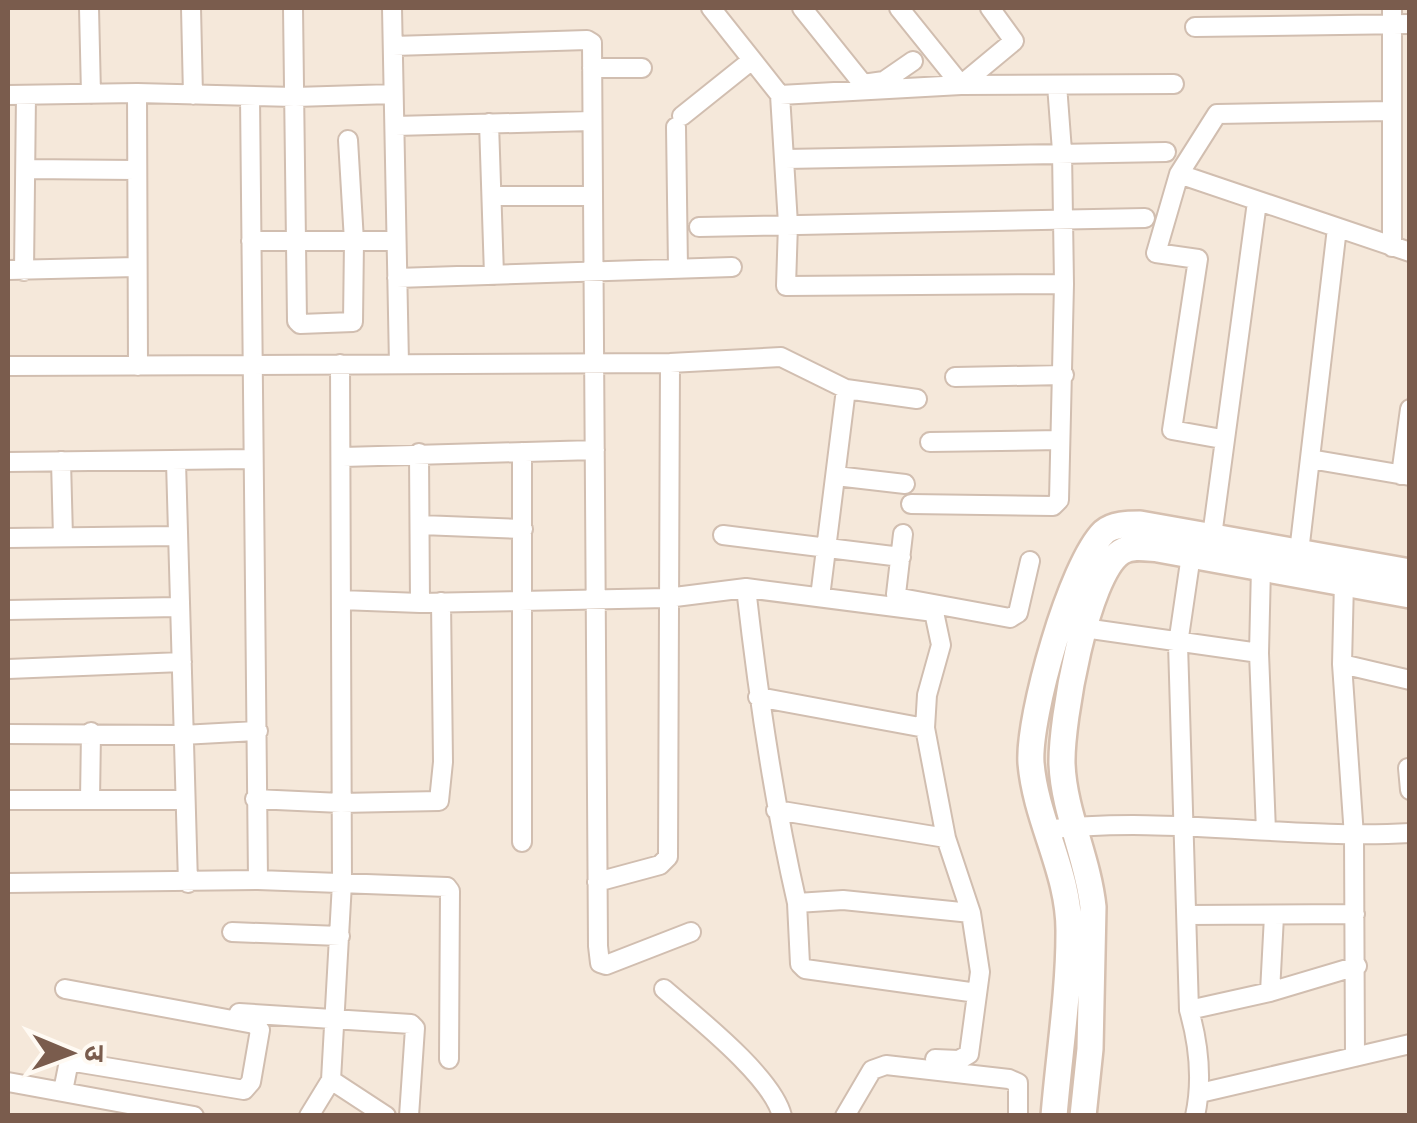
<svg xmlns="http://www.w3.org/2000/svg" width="1417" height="1123" viewBox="0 0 1417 1123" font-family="'Alegreya Sans','Noto Sans Devanagari',sans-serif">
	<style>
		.residential { fill: #f5e8da }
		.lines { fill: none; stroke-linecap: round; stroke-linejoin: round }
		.street-casing { stroke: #d1beb0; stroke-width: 22 }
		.secondary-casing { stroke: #d6c0b0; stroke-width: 30 }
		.street { stroke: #fff; stroke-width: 18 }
		.secondary { stroke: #fff; stroke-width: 25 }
	</style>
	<rect width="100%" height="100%" fill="#fdf6ec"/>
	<path class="residential" d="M 8,8 L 1409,8 L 1409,1115 L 8,1115 Z"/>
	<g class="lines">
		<g class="street-casing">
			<path id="street" d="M 89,8 L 91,94
				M 191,8 L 193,95
				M 293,8 L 297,321 L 300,324 L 353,322 L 354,241 L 348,140
				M 392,8 L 399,364
				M 711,8 L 780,95 L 788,224 L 786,286 L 1064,284
				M 802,8 L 863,84 L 884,81 L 913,61
				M 899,8 L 961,85 L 1014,41 L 990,8
				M 1392,8 L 1392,247
				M 1195,27 L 1410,24
				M 393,46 L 587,40 L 592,43 L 598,946 L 600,963 L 606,965 L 691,932
				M 592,68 L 642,68
				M 137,93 L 138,366
				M 8,95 L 137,93 L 295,97 L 393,94
				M 780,95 L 961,85 L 1174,84
				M 250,97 L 258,880
				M 682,116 L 752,60
				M 489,123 L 494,275
				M 395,126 L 592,121
				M 676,127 L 678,268
				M 785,159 L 1166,152
				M 26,169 L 136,170
				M 1179,174 L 1410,252
				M 492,196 L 593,196
				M 699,227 L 1145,218
				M 251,241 L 395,241
				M 8,270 L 136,267
				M 24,271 L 26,95
				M 397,278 L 732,267
				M 340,364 L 342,883 L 331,1080 L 386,1116
				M 8,366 L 670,363 L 781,357 L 846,389 L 917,399
				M 955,377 L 1064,375
				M 1222,439 L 1172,430 L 1198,259 L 1156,253 L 1179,174 L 1217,114 L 1390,111
				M 930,442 L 1060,440
				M 419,453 L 420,603
				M 343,457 L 595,450
				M 1310,459 L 1410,476
				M 61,461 L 63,537
				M 8,462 L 252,459
				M 176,462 L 188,883
				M 1401,475 L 1410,409
				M 836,476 L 905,484
				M 911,504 L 1053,506 L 1059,500 L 1064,284 L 1062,151 L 1057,85
				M 421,525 L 523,529
				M 903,534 L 896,594 L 901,598 L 1010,618 L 1018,613 L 1030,561
				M 723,535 L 901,557
				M 1212,536 L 1257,202
				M 8,538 L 177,536
				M 1299,552 L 1337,228
				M 1191,555 L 1178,644 L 1189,1010 C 1199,1045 1203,1079 1195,1116
				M 1261,567 L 1259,653 L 1266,831
				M 1344,582 L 1342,664 L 1354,836 L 1355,1057
				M 746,588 C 758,694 773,799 797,903 L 843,900 L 971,913
				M 820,597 L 846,389
				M 341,600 L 420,603 L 667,598 L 746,588 L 934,612 L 941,645 L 927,695 L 925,728 L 946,838 L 971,913 L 980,972 L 969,1054 L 959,1060 L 935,1059
				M 8,610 L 178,607
				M 1084,628 L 1259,653
				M 1342,664 L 1410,680
				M 8,669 L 182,662
				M 758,697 L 925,728
				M 8,734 L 182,735 L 258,731
				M 1408,768 L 1410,790
				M 255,799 L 341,803 L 439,801 L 443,762 L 441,602
				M 8,800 L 184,800
				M 90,800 L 91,732
				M 776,810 L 946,838
				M 1046,830 C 1166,815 1289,840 1410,833
				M 522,842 L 522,452
				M 597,882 L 660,865 L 668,857 L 670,363
				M 8,883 L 258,880 L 447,887 L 450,891 L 449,1059
				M 797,903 L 800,964 L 805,969 L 977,993
				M 1188,915 L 1355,914
				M 232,932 L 340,936
				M 664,989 C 695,1016 773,1077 782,1116
				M 1270,992 L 1274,916
				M 1189,1010 L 1270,992 L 1357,966
				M 239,1013 L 411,1024 L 415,1028 L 409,1116
				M 8,1082 L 194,1116
				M 63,1091 L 69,1061 L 244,1090 L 251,1082 L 260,1030 L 254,1024 L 65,989
				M 1200,1093 L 1410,1044
				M 309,1116 L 331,1080
				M 845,1116 L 872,1070 L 886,1065 L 1009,1079 L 1018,1083 L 1018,1116"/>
		</g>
		<g class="secondary-casing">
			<path id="secondary" d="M 1054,1116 C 1059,1055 1069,993 1069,933 C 1070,873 1036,822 1031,763 C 1028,717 1071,564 1104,532 C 1113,524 1128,524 1140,524 L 1410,572
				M 1083,1116 L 1090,1049 L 1093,907 C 1088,858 1064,813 1062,764 C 1061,722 1086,575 1121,552 C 1132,545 1146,548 1158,549 L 1410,595"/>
		</g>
		<use href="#street" class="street"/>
		<use href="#secondary" class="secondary"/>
	</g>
	<rect width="1417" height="1123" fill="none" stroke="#7a5c4d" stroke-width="20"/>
	<g transform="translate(70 1053) rotate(91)" stroke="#fffaf3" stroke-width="8" paint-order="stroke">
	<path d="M0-8L18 38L0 25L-18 38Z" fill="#7a5c4d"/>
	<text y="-15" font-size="28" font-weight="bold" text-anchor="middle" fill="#7a5c4d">उ</text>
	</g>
</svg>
